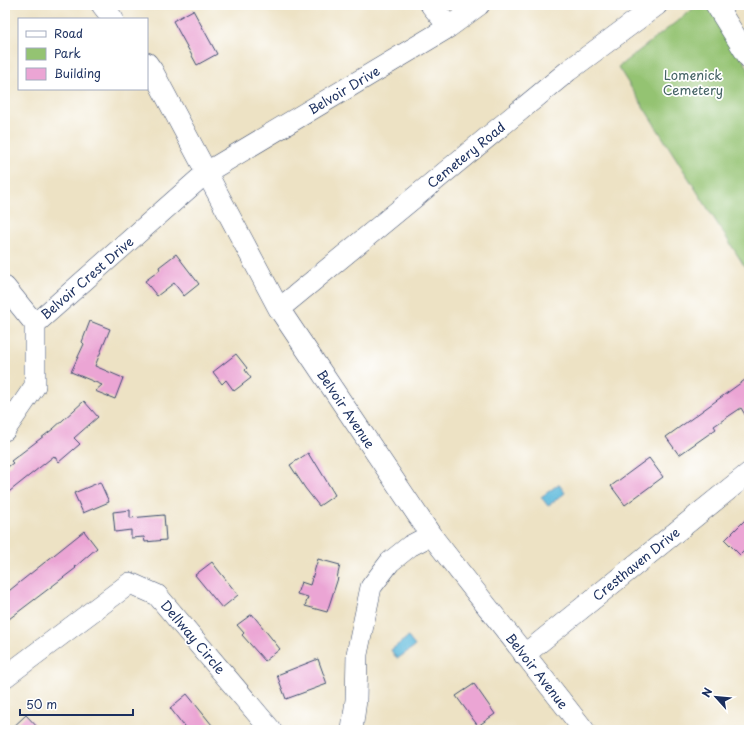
<svg xmlns="http://www.w3.org/2000/svg" width="754" height="735" viewBox="0 0 754 735" font-family="'Playpen Sans',sans-serif">
	<style>
		.green { fill: #94c372; stroke: #587968 }
		.water { fill: #5db9db; stroke: #3c749c }
		.building { fill: #eba5d4 }
		.lines { fill: none; stroke-linecap: round; stroke-linejoin: round }
		.minor-casing { stroke: #3a4a6d; stroke-width: 22 }
		.minor { stroke: #fff; stroke-width: 21 }
		.labels { text-anchor: middle; stroke-width: 3.5; stroke-linejoin: round; paint-order: stroke }
		.park-label { font-size: 13px; fill: #456365; stroke: #fff }
		.street-label { font-size: 13px; fill: #1b2f5e; stroke: #fff }
	</style>
	<rect width="100%" height="100%" fill="#fff"/>
	<filter id="ink" filterUnits="userSpaceOnUse"><feTurbulence type="fractalNoise" baseFrequency=".025" numOctaves="2"/><feDisplacementMap in="SourceGraphic" scale="8" xChannelSelector="R" yChannelSelector="G"/><feConvolveMatrix kernelMatrix="1 2 1 2 8 2 1 2 1" color-interpolation-filters="sRGB"/></filter>
	<filter id="wash" filterUnits="userSpaceOnUse"><feTurbulence type="fractalNoise" baseFrequency=".012" numOctaves="4" result="noise"/><feDisplacementMap in="SourceGraphic" scale="16" xChannelSelector="R" yChannelSelector="G"/><feGaussianBlur stdDeviation="0.9" result="paint"/><feColorMatrix in="noise" values="0 0 0 0 0 0 0 0 0 0 0 0 0 0 0 0 0 1.4 0 .05"/><feComposite in="paint" operator="in"/></filter>
	<g filter="url(#wash)">
		<rect width="100%" height="100%" fill="#ede2c4"/>
		<path class="green" d="M 698,5 L 713,5 L 749,70 L 749,264 L 745,267 L 618,67 Z"/>
		<path class="water" d="M 559,484 L 565,493 L 548,506 L 541,497 Z
			M 408,637 L 415,646 L 397,659 L 391,650 Z"/>
		<g id="blocks">
			<path class="building" d="M 193,10 L 217,54 L 197,65 L 173,21 Z
				M 176,254 L 199,284 L 184,296 L 174,283 L 157,296 L 145,281 L 160,270 L 159,267 Z
				M 90,321 L 110,329 L 95,366 L 123,378 L 115,399 L 95,391 L 102,385 L 71,372 L 84,344 L 82,342 Z
				M 236,354 L 247,368 L 245,370 L 251,378 L 234,391 L 226,380 L 222,384 L 213,372 Z
				M 749,377 L 749,421 L 741,408 L 714,426 L 716,429 L 679,455 L 666,437 Z
				M 84,401 L 98,417 L 74,438 L 80,444 L 59,462 L 54,456 L 5,495 L 5,469 L 13,463 L 11,461 L 53,429 Z
				M 308,453 L 314,463 L 315,462 L 335,495 L 319,506 L 305,488 L 290,465 Z
				M 649,458 L 663,477 L 625,505 L 611,486 Z
				M 100,482 L 109,502 L 83,513 L 74,493 Z
				M 130,510 L 130,518 L 164,515 L 166,540 L 145,542 L 144,537 L 131,538 L 131,530 L 115,532 L 113,512 Z
				M 749,516 L 749,546 L 740,555 L 725,540 Z
				M 84,531 L 97,548 L 75,567 L 76,568 L 5,622 L 5,594 Z
				M 318,559 L 340,565 L 337,578 L 338,578 L 327,612 L 305,606 L 308,597 L 297,594 L 301,582 L 310,585 Z
				M 212,562 L 238,595 L 222,608 L 195,575 Z
				M 252,614 L 280,649 L 265,661 L 242,635 L 244,633 L 237,625 Z
				M 318,659 L 327,684 L 286,699 L 277,675 Z
				M 474,684 L 495,714 L 478,726 L 456,696 Z
				M 187,694 L 216,730 L 187,730 L 170,708 Z
				M 26,715 L 40,730 L 10,730 Z"/>
		</g>
	</g>
	<g filter="url(#ink)">
		<use href="#blocks" fill-opacity="0" stroke="#3a4a6d" stroke-width="1"/>
		<g class="lines">
			<g class="minor-casing">
				<path id="minor" d="M 102,5 L 113,19
					M 431,5 L 449,27
					M 716,5 L 749,58
					M 147,63 L 152,70 L 279,309 L 431,535 L 584,730
					M 5,287 L 35,324
					M 279,309 L 568,71 L 657,5
					M 5,430 L 35,386 L 35,324 L 207,172 L 449,27 L 479,5
					M 524,655 L 749,473
					M 5,677 L 130,583 L 157,595 L 271,730
					M 352,730 L 356,700 L 357,654 L 371,587 L 390,562 L 410,546 L 431,535"/>
			</g>
			<use href="#minor" class="minor"/>
		</g>
	</g>
	<g class="labels">
		<g class="park-label">
			<text x="693" y="80">Lomenick<tspan x="693" dy="15">Cemetery</tspan></text>
		</g>
		<g class="street-label">
			<text transform="translate(344 90) rotate(-31)" y="5">Belvoir Drive</text>
			<text transform="translate(466 155) rotate(-39)" y="5">Cemetery Road</text>
			<text transform="translate(87 278) rotate(-41)" y="5">Belvoir Crest Drive</text>
			<text transform="translate(346 409) rotate(56)" y="5">Belvoir Avenue</text>
			<text transform="translate(636 564) rotate(-39)" y="5">Cresthaven Drive</text>
			<text transform="translate(193 637) rotate(50)" y="5">Dellway Circle</text>
			<text transform="translate(537 671) rotate(52)" y="5">Belvoir Avenue</text>
		</g>
	</g>
	<rect width="754" height="735" fill="none" stroke="#fff" stroke-width="20"/>
	<rect x="18" y="18" width="130" height="72" fill="#ffffff" stroke="#a4acbf"/>
	<rect x="26" y="31" width="20" height="6" fill="#ffffff" stroke="#a4acbf"/>
	<text x="54" y="38" font-size="12" fill="#1b2f5e">Road</text>
	<rect x="26" y="48" width="20" height="12" fill="#94c372" stroke="#a4acbf"/>
	<text x="54" y="58" font-size="12" fill="#1b2f5e">Park</text>
	<rect x="26" y="68" width="20" height="12" fill="#eba5d4" stroke="#a4acbf"/>
	<text x="54" y="78" font-size="12" fill="#1b2f5e">Building</text>
	<g transform="translate(716 697) rotate(297)" stroke="#ffffff" stroke-width="3" paint-order="stroke">
	<path d="M0-3L7 15L0 10L-7 15Z" fill="#1b2f5e"/>
	<text y="-6" font-size="11" font-weight="bold" text-anchor="middle" fill="#1b2f5e">N</text>
	</g>
	<path d="M20 709v6h113v-6" fill="none" stroke="#1b2f5e" stroke-width="2"/>
	<text x="26" y="709" font-size="12" fill="#1b2f5e" stroke="#ffffff" stroke-width="3" paint-order="stroke">50 m</text>
</svg>
